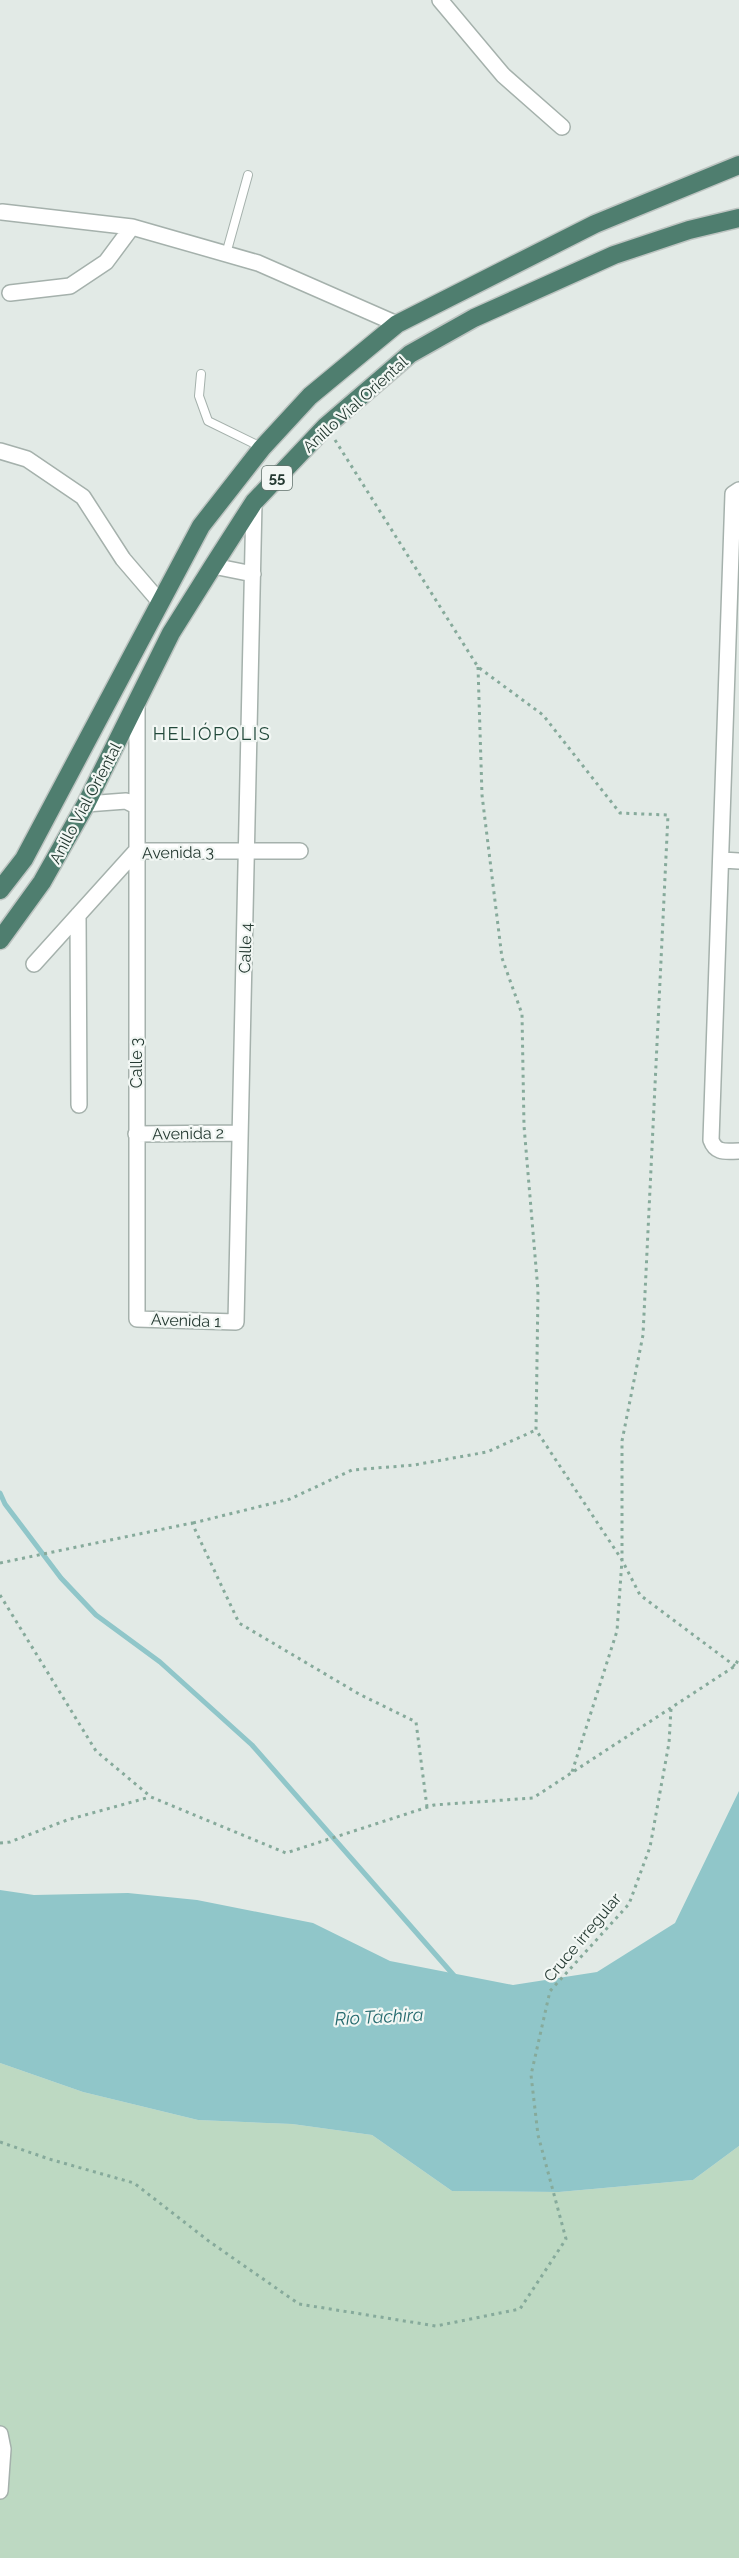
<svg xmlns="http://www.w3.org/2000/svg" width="739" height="2558" viewBox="0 0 739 2558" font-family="Raleway,sans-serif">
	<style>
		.green { fill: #bdd9c2 }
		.water { fill: #90c6c9 }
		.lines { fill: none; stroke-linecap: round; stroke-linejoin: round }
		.stream { stroke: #90c6c9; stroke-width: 5 }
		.service-casing { stroke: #a5b1ac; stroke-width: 10 }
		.minor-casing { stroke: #a5b1ac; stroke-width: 18 }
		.trunk-casing { stroke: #bdc4c1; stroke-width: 21 }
		.path { stroke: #86aa9b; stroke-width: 3; stroke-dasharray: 3 4.5; stroke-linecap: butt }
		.service { stroke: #fff; stroke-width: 8 }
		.minor { stroke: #fff; stroke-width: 15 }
		.trunk { stroke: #4f7e6f; stroke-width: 18 }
		.labels { text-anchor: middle; stroke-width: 4.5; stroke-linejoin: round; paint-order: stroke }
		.shield { fill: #f2f7f4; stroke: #62726c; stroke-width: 1.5 }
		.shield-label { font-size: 15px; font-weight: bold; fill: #243931 }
		.street-label { font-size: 16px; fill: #243931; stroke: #f2f7f4 }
		.neighbourhood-label { font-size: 18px; letter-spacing: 1.5px; fill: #22493b; stroke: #f2f7f4 }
		.water-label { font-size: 18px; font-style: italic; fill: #256a6e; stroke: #f2f7f4 }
	</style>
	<rect width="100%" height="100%" fill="#e2eae6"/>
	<path class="green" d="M 0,2063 L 83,2092 L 198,2120 L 292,2124 L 372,2135 L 452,2191 L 559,2192 L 693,2180 L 739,2146 L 739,2558 L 0,2558 Z"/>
	<path class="water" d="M 739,1791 L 739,2146 L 693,2180 L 559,2192 L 452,2191 L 372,2135 L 292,2124 L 198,2120 L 83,2092 L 0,2063 L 0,1890 L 34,1895 L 128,1893 L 197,1900 L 313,1923 L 390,1961 L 513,1985 L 597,1972 L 675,1923 Z"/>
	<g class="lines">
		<path class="stream" d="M 0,1493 L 5,1504 L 61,1578 L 96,1615 L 160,1662 L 252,1745 L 457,1979"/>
		<g class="service-casing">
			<path id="service" d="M 226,254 L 248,175
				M 201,374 L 199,396 L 208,421 L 261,447"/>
		</g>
		<g class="minor-casing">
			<path id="minor" d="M 440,0 L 503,75 L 562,127
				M 2,212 L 132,227 L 258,263 L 397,324
				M 10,293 L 70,286 L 106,262 L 132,227
				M 0,451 L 27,459 L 83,497 L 123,559 L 159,601
				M 739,490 L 733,494 L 711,1140 C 716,1154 726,1151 739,1151
				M 213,566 L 253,574
				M 137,704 L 137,1319 L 236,1322 L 254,502
				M 86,804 L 126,801 L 136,806
				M 722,860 L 739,861
				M 78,915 L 79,1105
				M 34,964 L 136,851 L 300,851
				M 136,1134 L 239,1133
				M 0,2434 L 3,2449 L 0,2491"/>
		</g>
		<g class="trunk-casing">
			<path id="trunk" d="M 0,890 L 24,859 L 201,526 L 262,448 L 310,396 L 397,324 L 595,224 L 739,165
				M 0,940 L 42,882 L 86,804 L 171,633 L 213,566 L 254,502 L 326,426 L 410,354 L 474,318 L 614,255 L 689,230 L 739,218"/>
		</g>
		<path class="path" d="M 335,440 L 478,667 L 543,715 L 620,813 L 668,815 L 643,1335 L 622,1441 L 622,1560 L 640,1595 L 735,1666
			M 478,667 L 482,795 L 502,958 L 522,1014 L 524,1126 L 538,1291 L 536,1430 L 622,1560 L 617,1631 L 572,1772
			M 193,1523 L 290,1499 L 352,1470 L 414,1465 L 487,1452 L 536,1430
			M 0,1563 L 192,1523 L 239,1623 L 359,1694 L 416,1722 L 427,1807
			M 0,1595 L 96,1751 L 151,1797 L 286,1853 L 434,1805 L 533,1798 L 735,1666 L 739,1658
			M 0,1843 L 10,1842 L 67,1820 L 150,1797
			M 0,2142 L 49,2159 L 134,2183 L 210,2242 L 299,2304 L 436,2326 L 520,2309 L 566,2239 L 538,2135 L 531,2075 L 550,1991 L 629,1904 L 650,1847 L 669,1743 L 671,1709"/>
		<use href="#service" class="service"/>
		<use href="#minor" class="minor"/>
		<use href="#trunk" class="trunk"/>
	</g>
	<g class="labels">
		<rect class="shield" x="262" y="466" width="30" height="24" rx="4.5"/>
		<g class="shield-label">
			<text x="277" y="483">55</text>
		</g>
		<g class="street-label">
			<text transform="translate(355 404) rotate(-42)" y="6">Anillo Vial Oriental</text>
			<text transform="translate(85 803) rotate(-62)" y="6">Anillo Vial Oriental</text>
			<text transform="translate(178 852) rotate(-1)" y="6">Avenida 3</text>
			<text transform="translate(245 948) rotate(-88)" y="6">Calle 4</text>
			<text transform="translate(136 1063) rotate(-90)" y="6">Calle 3</text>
			<text transform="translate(188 1133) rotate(-1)" y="6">Avenida 2</text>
			<text transform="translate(186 1320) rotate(2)" y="6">Avenida 1</text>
			<text transform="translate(582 1937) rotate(-50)" y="6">Cruce irregular</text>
		</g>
		<g class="neighbourhood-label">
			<text x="212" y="740">HELIÓPOLIS</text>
		</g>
		<g class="water-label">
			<text transform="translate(379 2017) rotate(-3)" y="6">Río Táchira</text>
		</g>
	</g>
</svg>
